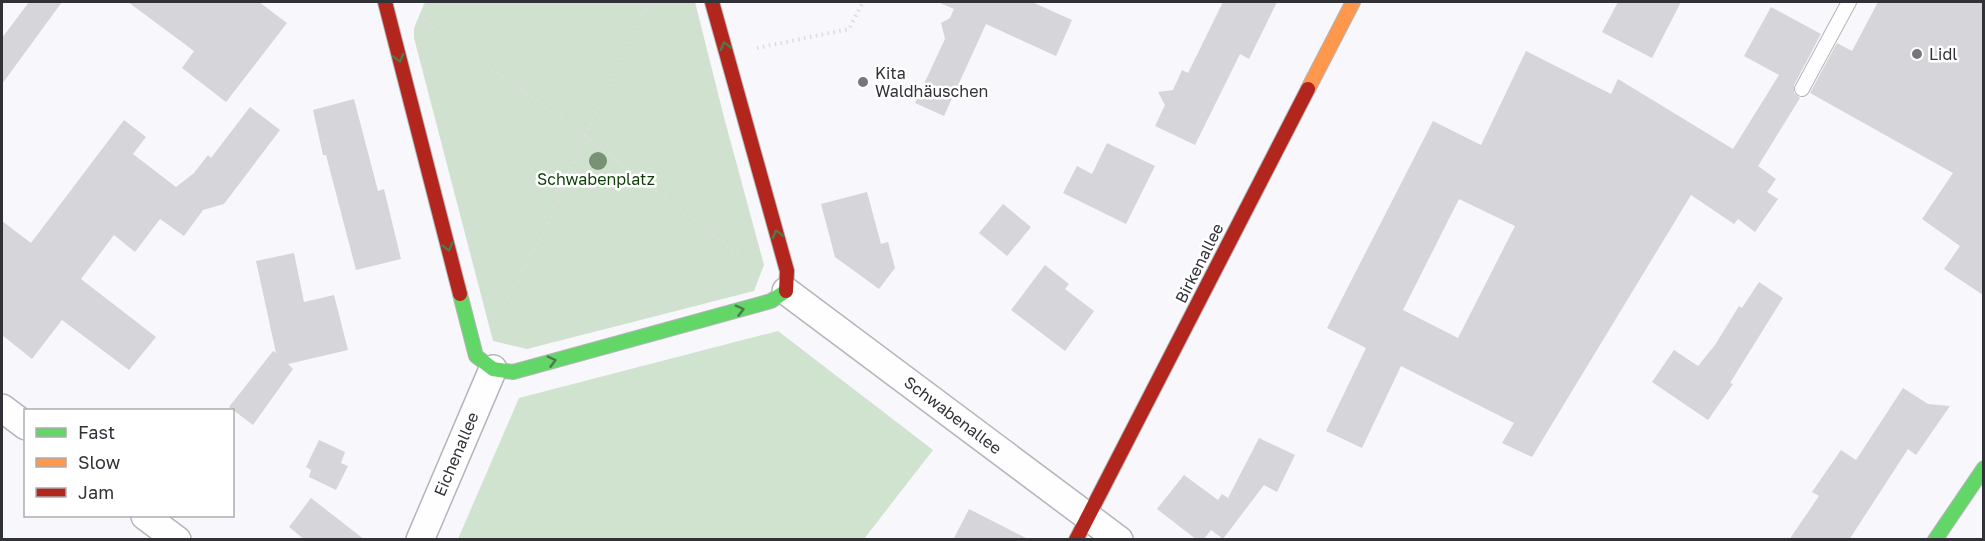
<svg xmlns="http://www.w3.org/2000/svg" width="1985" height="541" viewBox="0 0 1985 541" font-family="'Golos Text',sans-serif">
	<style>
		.green { fill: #d0e2cf }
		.forest { fill: #cfe3cf }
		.building { fill: #d5d5da; fill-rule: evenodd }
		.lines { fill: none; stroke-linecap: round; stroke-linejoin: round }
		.lane-casing { stroke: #b4b5b9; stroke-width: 16 }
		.street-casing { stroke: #b4b5b9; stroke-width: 30 }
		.fast-casing { stroke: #b4b5b9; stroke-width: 16 }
		.slow-casing { stroke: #b4b5b9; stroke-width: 16 }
		.jam-casing { stroke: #b4b5b9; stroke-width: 16 }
		.path { stroke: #ddddde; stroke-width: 4; stroke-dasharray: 1.5 4.5; stroke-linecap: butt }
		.lane { stroke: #fefeff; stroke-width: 14 }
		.street { stroke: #fefeff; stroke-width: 27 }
		.fast { stroke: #63d668; stroke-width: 14 }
		.slow { stroke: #ff974d; stroke-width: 14 }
		.jam { stroke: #b3261e; stroke-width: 14 }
		.tree { fill: #779275 }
		.oneway { stroke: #487c4d }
		.poi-dot { fill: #76777c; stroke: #fff; stroke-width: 2 }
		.labels { text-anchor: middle; stroke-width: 5; stroke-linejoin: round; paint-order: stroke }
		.poi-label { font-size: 16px; fill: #313237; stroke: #fff; text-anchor: start }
		.park-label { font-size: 16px; fill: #0e3f07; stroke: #fff }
		.street-label { font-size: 16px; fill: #313237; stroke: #fff }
	</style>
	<rect width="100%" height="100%" fill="#f7f7fc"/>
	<path class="green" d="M 427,2 L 695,2 L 725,121 L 764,265 L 754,291 L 527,349 L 493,341 L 414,38 L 414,28 L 424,4 Z"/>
	<path class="forest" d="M 778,331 L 933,450 L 864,539 L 458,539 L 519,398 Z"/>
	<path class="building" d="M 29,2 L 62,2 L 2,84 L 2,38 Z
		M 128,2 L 259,2 L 287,23 L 226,102 L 182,68 L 194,51 Z
		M 938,2 L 1032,2 L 1072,20 L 1056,56 L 986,24 L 944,116 L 915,103 L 945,39 L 941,23 L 950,18 L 954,9 Z
		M 1223,2 L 1277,2 L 1249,59 L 1240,54 L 1195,145 L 1155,126 L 1165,105 L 1158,92 L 1173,90 L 1182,70 L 1188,73 Z
		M 1618,2 L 1681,2 L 1652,58 L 1602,32 Z
		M 1878,2 L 1983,2 L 1983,295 L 1944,269 L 1960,246 L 1922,219 L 1953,173 L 1810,93 L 1837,43 L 1852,51 Z
		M 1771,7 L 1821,34 L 1794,85 L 1794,93 L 1800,98 L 1758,166 L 1776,179 L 1767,192 L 1778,199 L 1755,232 L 1738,219 L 1734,224 L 1691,195 L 1532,457 L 1502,443 L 1514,423 L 1401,366 L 1362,448 L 1326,431 L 1366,348 L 1327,328 L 1433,121 L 1481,145 L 1526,51 L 1611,94 L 1618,79 L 1733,149 L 1779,75 L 1744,56 ZM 1459,199 L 1515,226 L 1458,338 L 1403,310 Z
		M 354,99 L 378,191 L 384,189 L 401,259 L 356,270 L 326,155 L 323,155 L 313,110 Z
		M 250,107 L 280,130 L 224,204 L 203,210 L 184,236 L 160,219 L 135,252 L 114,235 L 81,279 L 156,337 L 129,370 L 62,320 L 32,359 L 2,335 L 2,221 L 31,243 L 124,120 L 146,137 L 133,154 L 176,187 L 194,173 L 208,155 L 211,158 Z
		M 1107,143 L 1155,166 L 1126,224 L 1063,193 L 1077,166 L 1092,174 Z
		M 867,192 L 881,244 L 888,242 L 895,268 L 879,289 L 835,257 L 821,204 Z
		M 1003,204 L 1031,227 L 1007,256 L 979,233 Z
		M 294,253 L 304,302 L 334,295 L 348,350 L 288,364 L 293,369 L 253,425 L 229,407 L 273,351 L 276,353 L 256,261 Z
		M 1045,265 L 1069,284 L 1065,289 L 1094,311 L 1065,351 L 1011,310 Z
		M 1759,282 L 1783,298 L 1730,383 L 1733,384 L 1708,420 L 1652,382 L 1674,350 L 1698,366 L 1715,345 L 1739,306 L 1742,308 Z
		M 1903,388 L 1928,404 L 1950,406 L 1916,455 L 1908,449 L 1849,540 L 1789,540 L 1819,496 L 1812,492 L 1841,450 L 1856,460 Z
		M 1259,438 L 1295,455 L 1277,492 L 1264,485 L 1223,539 L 1211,530 L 1203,540 L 1197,540 L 1157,509 L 1184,475 L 1218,500 L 1222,494 L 1228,498 Z
		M 319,440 L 345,452 L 341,463 L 348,466 L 336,490 L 309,477 L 311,470 L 306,467 Z
		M 311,498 L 365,540 L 305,540 L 289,527 Z
		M 969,509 L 1030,540 L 953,540 Z"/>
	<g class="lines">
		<g class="lane-casing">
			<path id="lane" d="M 1802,89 L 1849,2"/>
		</g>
		<g class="street-casing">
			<path id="street" d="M 786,291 L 1119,540
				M 2,408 L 26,426
				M 145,516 L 177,540
				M 420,540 L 493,369"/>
		</g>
		<g class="fast-casing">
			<path id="fast" d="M 460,294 L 476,356 L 493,369 L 513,372 L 771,301 L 786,291
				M 1935,540 L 1984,468"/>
		</g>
		<g class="slow-casing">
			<path id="slow" d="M 1308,89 L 1353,2"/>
		</g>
		<g class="jam-casing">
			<path id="jam" d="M 385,2 L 460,294
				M 712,2 L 787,271 L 786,291
				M 1076,540 L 1308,89"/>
		</g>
		<path class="path" d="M 424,20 L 585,136 L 749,263
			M 757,48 L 849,29 L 863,2
			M 499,313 L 543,234 L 585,136 L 649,2"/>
		<use href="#lane" class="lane"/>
		<use href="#street" class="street"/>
		<use href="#fast" class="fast"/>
		<use href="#slow" class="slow"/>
		<use href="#jam" class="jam"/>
	</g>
	<circle class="tree" cx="598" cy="161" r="9"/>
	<defs><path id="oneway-chevron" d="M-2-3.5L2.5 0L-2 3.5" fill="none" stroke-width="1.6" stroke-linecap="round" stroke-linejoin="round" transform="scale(1.5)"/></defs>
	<g class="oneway">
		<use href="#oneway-chevron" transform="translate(725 46) rotate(-105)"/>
		<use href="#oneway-chevron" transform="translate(399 58) rotate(76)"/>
		<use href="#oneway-chevron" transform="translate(777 234) rotate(-105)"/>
		<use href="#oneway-chevron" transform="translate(448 247) rotate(76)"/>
		<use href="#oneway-chevron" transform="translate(740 310) rotate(-15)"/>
		<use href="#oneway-chevron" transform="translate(552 361) rotate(-15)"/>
	</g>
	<g class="poi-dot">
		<circle cx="1917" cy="54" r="6"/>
		<circle cx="863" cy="82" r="6"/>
	</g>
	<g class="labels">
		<g class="poi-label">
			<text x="1929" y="60">Lidl</text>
			<text x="875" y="79">Kita<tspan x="875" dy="18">Waldhäuschen</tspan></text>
		</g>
		<g class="park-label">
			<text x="596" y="185">Schwabenplatz</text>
		</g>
		<g class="street-label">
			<text transform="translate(1199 263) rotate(-63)" y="6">Birkenallee</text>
			<text transform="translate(953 415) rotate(37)" y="6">Schwabenallee</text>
			<text transform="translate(456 454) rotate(-67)" y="6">Eichenallee</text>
		</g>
	</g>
	<rect width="1985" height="541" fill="none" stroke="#313237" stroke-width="6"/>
	<rect x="24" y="409" width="210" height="108" fill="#ffffff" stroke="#adadaf" stroke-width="1.5"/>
	<rect x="36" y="428" width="30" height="9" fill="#63d668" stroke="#adadaf" stroke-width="1.5"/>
	<text x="78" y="439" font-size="18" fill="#313237">Fast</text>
	<rect x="36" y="458" width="30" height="9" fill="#ff974d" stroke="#adadaf" stroke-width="1.5"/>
	<text x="78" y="469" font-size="18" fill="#313237">Slow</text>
	<rect x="36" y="488" width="30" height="9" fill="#b3261e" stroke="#adadaf" stroke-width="1.5"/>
	<text x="78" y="499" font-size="18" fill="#313237">Jam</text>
</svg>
